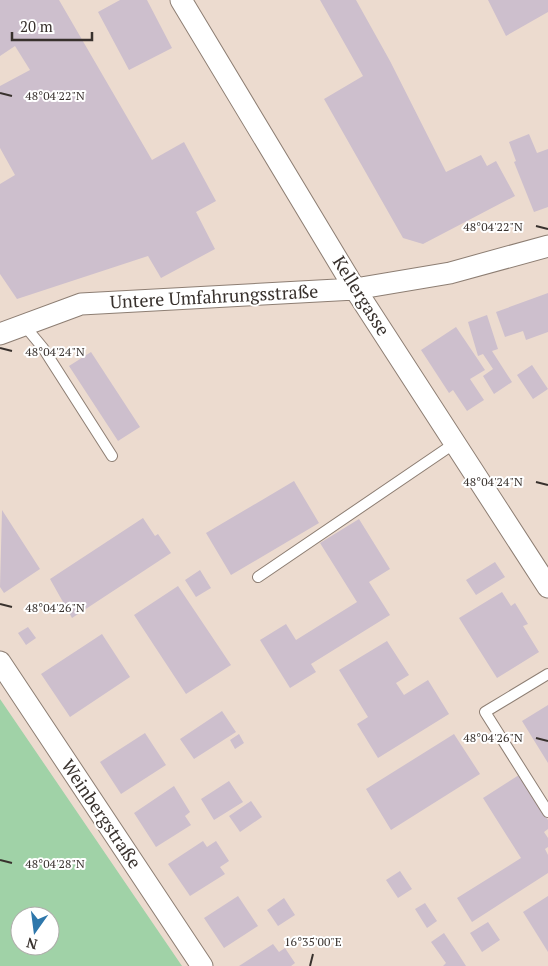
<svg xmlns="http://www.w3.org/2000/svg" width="548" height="966" viewBox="0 0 548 966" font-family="'PT Serif',serif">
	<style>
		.green { fill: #a0d2a7; fill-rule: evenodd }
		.building { fill: #cdbfcd }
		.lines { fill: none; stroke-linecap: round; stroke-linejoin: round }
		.lane-casing { stroke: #8d7e73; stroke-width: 12 }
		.street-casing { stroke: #8d7e73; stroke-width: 23 }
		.lane { stroke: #fff; stroke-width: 10 }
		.street { stroke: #fff; stroke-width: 21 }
		.ticks { fill: none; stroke: #38312d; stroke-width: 2 }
		.labels { text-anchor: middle; stroke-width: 4; stroke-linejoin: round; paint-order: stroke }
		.street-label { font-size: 18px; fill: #38312d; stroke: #fff }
		.ticks-label { font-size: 12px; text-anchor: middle; fill: #38312d; stroke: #fff; stroke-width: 4; stroke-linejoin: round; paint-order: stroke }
	</style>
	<rect width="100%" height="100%" fill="#ecdbcf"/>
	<path class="green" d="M 0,699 L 182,966 L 0,966 ZM 20,916 L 50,916 L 50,946 L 20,946 Z"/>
	<path class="building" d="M 0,0 L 59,0 L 152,160 L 184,142 L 216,201 L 196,212 L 215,249 L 161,278 L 148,256 L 17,299 L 0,274 L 0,184 L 15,175 L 0,148 L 0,86 L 30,70 L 15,46 L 0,56 Z
		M 120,0 L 147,0 L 172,48 L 129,70 L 98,12 Z
		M 320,0 L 356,0 L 390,61 L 446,172 L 481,155 L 487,166 L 496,161 L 515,196 L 423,244 L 403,238 L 324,99 L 363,76 Z
		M 488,0 L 548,0 L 548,12 L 506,36 Z
		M 529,134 L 537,153 L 548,149 L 548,207 L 534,212 L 514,162 L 516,161 L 509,142 Z
		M 548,293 L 548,332 L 526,340 L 523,331 L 505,337 L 496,312 Z
		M 487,315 L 498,349 L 492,351 L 512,382 L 494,394 L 483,376 L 493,369 L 483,354 L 478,356 L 468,322 Z
		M 456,327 L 485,370 L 470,379 L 484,400 L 467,411 L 453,390 L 449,393 L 421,350 Z
		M 91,352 L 140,427 L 118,441 L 69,366 Z
		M 532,365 L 548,389 L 533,399 L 517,375 Z
		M 294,481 L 319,523 L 231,575 L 206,533 Z
		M 2,510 L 40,569 L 4,593 L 0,587 Z
		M 143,518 L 155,536 L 158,534 L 171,553 L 72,618 L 50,579 Z
		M 359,519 L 390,569 L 369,582 L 390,615 L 311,664 L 316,672 L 290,688 L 260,640 L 286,624 L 296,640 L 357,602 L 320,543 Z
		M 495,562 L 505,577 L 476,595 L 466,580 Z
		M 200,570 L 211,588 L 196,597 L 185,580 Z
		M 178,586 L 231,665 L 186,694 L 134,615 Z
		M 502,592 L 511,606 L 515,603 L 528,624 L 523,626 L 539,652 L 497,678 L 459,618 Z
		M 28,627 L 36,638 L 26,645 L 18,633 Z
		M 102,634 L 130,677 L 70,717 L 41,674 Z
		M 387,641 L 409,675 L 396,683 L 404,695 L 428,680 L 449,714 L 378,758 L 357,724 L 368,717 L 339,670 Z
		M 548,705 L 548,763 L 522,721 Z
		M 222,711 L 236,732 L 194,759 L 180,739 Z
		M 145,733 L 166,765 L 121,794 L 100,762 Z
		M 239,734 L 244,743 L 235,749 L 230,740 Z
		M 454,734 L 480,774 L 391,830 L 366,789 Z
		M 519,775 L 548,820 L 548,829 L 544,832 L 548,838 L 548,847 L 545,849 L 548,855 L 548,873 L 472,922 L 457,898 L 521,858 L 483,798 Z
		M 229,781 L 243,802 L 214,820 L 201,799 Z
		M 174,786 L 190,812 L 185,816 L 191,825 L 156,847 L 134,813 Z
		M 251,801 L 262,817 L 240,832 L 229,816 Z
		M 203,841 L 207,847 L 216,841 L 229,861 L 220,867 L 225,874 L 190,896 L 168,864 Z
		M 400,871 L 412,889 L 398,898 L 386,880 Z
		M 238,896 L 258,926 L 224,948 L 204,918 Z
		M 548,896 L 548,952 L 523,912 Z
		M 284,898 L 295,915 L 278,926 L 267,910 Z
		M 425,903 L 437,921 L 427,928 L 415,909 Z
		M 488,922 L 500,940 L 482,952 L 470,933 Z
		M 444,933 L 459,955 L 466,966 L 443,966 L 446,963 L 431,942 Z
		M 273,944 L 279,952 L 285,948 L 295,963 L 291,966 L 239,966 Z"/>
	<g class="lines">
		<g class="lane-casing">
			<path id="lane" d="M 24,325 L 43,348 L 112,456
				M 258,577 L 455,443
				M 548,674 L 485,712 L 548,812"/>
		</g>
		<g class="street-casing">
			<path id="street" d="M 181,0 L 355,289 L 548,587
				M 0,334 L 81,304 L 355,289 L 450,273 L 548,246
				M 0,662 L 202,966"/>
		</g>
		<use href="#lane" class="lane"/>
		<use href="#street" class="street"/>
	</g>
	<path class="ticks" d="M 0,93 L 12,96M 536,226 L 548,229M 0,348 L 12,351M 536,482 L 548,485M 0,604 L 12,607M 536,738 L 548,741M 0,860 L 12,863M 310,966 L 313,954"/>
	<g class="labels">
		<g class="street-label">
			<text transform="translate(361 296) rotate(58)" y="6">Kellergasse</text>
			<text transform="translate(214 297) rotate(-3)" y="6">Untere Umfahrungsstraße</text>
			<text transform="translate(101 814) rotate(56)" y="6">Weinbergstraße</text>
		</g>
	</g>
	<g class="ticks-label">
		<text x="55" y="100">48°04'22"N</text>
		<text x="493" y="231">48°04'22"N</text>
		<text x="55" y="356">48°04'24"N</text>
		<text x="493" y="486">48°04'24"N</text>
		<text x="55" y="612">48°04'26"N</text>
		<text x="493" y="742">48°04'26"N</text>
		<text x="55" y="868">48°04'28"N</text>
		<text x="313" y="946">16°35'00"E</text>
	</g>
	<g transform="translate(35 931) rotate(194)"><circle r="24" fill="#ffffff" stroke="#afadab"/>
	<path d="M0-4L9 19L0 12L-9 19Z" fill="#2e77ab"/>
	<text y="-8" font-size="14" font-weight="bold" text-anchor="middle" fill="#38312d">N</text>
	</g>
	<path d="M12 32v8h80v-8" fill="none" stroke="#38312d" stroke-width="2.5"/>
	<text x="20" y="32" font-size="15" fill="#38312d" stroke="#ffffff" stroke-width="4" paint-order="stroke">20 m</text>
</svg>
